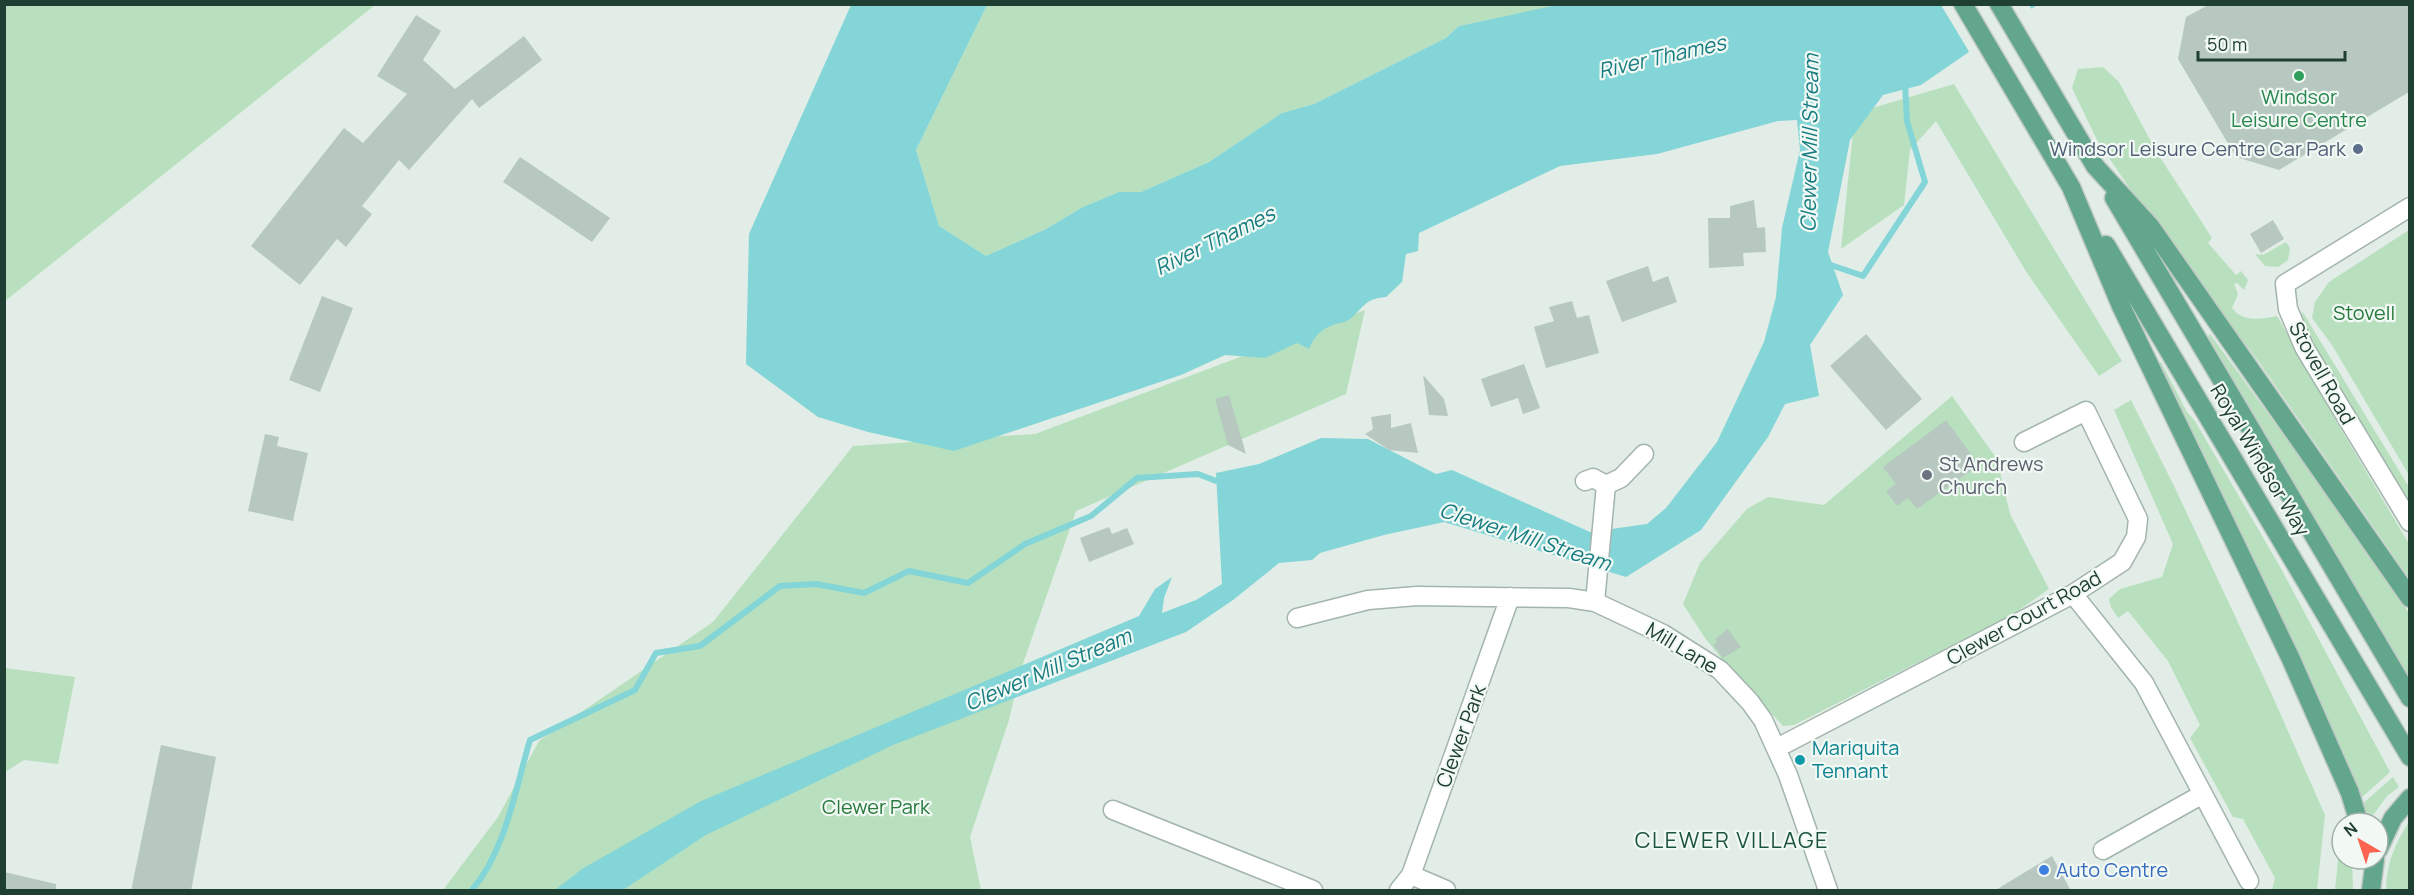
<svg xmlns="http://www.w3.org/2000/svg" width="2414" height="895" viewBox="0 0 2414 895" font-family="Manrope,sans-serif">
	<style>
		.green { fill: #b8e0be }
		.water { fill: #84d5d7 }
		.pier { fill: #e1ede6 }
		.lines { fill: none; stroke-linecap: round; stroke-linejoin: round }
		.stream { stroke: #84d5d7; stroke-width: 6 }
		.building { fill: #b6c8bf }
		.minor-casing { stroke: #a3b5ad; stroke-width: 21 }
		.major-casing { stroke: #c1c9c6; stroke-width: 21 }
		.minor { stroke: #fff; stroke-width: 18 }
		.major { stroke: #62a68c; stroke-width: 18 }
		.leisure-dot { fill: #2e9e5b; stroke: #f2f9f5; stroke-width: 2 }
		.service-dot { fill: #5c6f8a; stroke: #f2f9f5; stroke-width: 2 }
		.worship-dot { fill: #6b7280; stroke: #f2f9f5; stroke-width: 2 }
		.culture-dot { fill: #0f9aa8; stroke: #f2f9f5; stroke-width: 2 }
		.shop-dot { fill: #3f7fe0; stroke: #f2f9f5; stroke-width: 2 }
		.labels { text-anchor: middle; stroke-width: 4.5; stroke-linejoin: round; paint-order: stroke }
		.leisure-label { font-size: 20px; fill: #27864d; stroke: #f2f9f5 }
		.service-label { font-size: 20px; fill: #4e5e75; stroke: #f2f9f5; text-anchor: end }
		.park-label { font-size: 20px; fill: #27793c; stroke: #f2f9f5 }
		.street-label { font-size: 20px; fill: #203f33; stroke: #f2f9f5 }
		.worship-label { font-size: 20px; fill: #5b616d; stroke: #f2f9f5; text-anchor: start }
		.culture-label { font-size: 20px; fill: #0d838f; stroke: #f2f9f5; text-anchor: start }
		.shop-label { font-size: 20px; fill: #366cbe; stroke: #f2f9f5; text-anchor: start }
		.water-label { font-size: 21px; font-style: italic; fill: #157c80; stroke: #f2f9f5 }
		.quarter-label { font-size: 22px; letter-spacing: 1.5px; fill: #1a533e; stroke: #f2f9f5 }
	</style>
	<rect width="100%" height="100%" fill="#e1ede6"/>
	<path class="green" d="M 5,4 L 374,4 L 375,5 L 5,301 Z
		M 987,5 L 1562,5 L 1459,26 L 1446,38 L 1314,104 L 1282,113 L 1209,162 L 1141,192 L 1119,192 L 1083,207 L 1046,229 L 986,256 L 939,226 L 916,150 Z
		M 2103,67 L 2119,82 L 2156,151 L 2212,238 L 2208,243 L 2236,275 L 2241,271 L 2248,280 L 2244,290 L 2237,283 L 2234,284 L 2238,294 L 2232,308 C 2243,323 2261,319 2277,316 L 2345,436 L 2409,544 L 2409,578 L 2259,362 L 2143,208 L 2097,140 L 2072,88 L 2078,69 Z
		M 1954,84 L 2122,361 L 2099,376 L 2027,273 L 1936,121 L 1910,150 L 1904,205 L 1841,249 L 1855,113 Z
		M 2409,230 L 2409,475 L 2332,345 L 2312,318 L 2315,302 L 2329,282 Z
		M 2286,242 L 2290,248 L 2288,260 L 2278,267 L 2265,266 L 2255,254 L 2263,255 Z
		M 1365,310 L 1346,394 L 1076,511 L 1019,675 L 1009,720 L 970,837 L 981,890 L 443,890 L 498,817 L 539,741 L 713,622 L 853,446 L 1035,434 Z
		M 2302,311 L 2409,487 L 2409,512 L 2303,331 Z
		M 2210,334 L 2344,518 L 2409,613 L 2409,679 L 2208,336 Z
		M 2161,362 L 2187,412 L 2195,421 L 2279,565 L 2390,772 L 2359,800 L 2236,527 L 2158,364 Z
		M 1952,396 L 1997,459 L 2010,514 L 2049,589 L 2012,615 L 1794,725 L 1783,726 L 1726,664 L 1705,638 L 1683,604 L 1700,563 L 1747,509 L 1768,497 L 1824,505 Z
		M 2131,400 L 2175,488 L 2272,695 L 2325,815 L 2317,890 L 2272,890 L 2275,878 L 2243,819 L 2233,817 L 2190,738 L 2200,725 L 2168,661 L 2128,611 L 2118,618 L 2111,607 L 2109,599 L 2120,589 L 2162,577 L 2173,544 L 2114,410 Z
		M 5,668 L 75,677 L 58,764 L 24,760 L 5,772 Z
		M 2393,777 L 2399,787 L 2387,796 L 2368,822 L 2360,806 Z
		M 2342,819 L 2342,859 L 2352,859 L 2353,890 L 2335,890 Z
		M 2409,822 L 2409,890 L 2386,890 C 2386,865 2395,843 2409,822 Z"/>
	<path class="water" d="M 1562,4 L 2037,5 L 1921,85 L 1883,95 L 1850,140 L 1828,252 L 1843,295 L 1810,345 L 1819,396 L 1785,404 L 1768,437 L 1701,530 L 1626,577 L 1444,522 L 1384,535 L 1320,553 L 1312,560 L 1279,563 L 1233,600 L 1186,632 L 893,745 L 706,835 L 623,890 L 555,890 L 582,869 L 699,802 L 1139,616 L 1155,589 L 1172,577 L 1164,598 L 1162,613 L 1196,600 L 1222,584 L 1216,473 L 1259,464 L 1321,438 L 1368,439 L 1436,474 L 1452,470 L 1590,532 L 1647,524 L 1666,508 L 1717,442 L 1764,342 L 1776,297 L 1782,228 L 1800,150 L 1797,120 L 1778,121 L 1657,154 L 1560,166 L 1419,233 L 1418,251 L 1406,254 L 1402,282 L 1386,297 C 1363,299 1364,308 1350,319 C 1346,322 1340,323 1336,324 C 1322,328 1314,336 1309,349 L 1297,343 L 1265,358 L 1225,355 L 1181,375 L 954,451 L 868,432 L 818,417 L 746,364 L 749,234 L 851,5 L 987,5 L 916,150 L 939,226 L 986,256 L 1046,229 L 1083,207 L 1119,192 L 1141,192 L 1209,162 L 1282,113 L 1314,104 L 1446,38 L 1459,26 Z"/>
	<path class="pier" d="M 1941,5 L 2029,5 L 2033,11 L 1971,55 Z"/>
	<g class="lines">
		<path class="stream" d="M 1825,263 L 1863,276 L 1925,182 L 1907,121 L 1905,83
			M 472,890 C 506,850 515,790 530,740 L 635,690 L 656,653 L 700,646 L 780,586 L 816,584 L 864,593 L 909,571 L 968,583 L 1025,544 L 1091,516 L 1137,478 L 1198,474 L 1224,484"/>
	</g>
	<path class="building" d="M 2210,4 L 2409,4 L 2409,92 L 2279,170 L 2236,157 L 2178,59 L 2186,17 Z
		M 416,15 L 441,31 L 423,60 L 455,89 L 524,36 L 542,60 L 479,108 L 472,99 L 409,170 L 399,160 L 362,206 L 372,214 L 346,247 L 337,239 L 300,285 L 251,246 L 344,128 L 363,143 L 407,94 L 377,76 Z
		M 520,157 L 610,218 L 592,242 L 503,182 Z
		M 1754,200 L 1757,228 L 1765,227 L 1766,252 L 1743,253 L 1744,266 L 1709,268 L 1708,218 L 1730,218 L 1730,206 Z
		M 2273,220 L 2284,239 L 2261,253 L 2250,234 Z
		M 1648,266 L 1653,282 L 1668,276 L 1677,302 L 1622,322 L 1606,281 Z
		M 322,296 L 353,308 L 320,392 L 289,380 Z
		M 1572,301 L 1577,318 L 1589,315 L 1599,353 L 1546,368 L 1534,327 L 1554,321 L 1549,307 Z
		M 1866,334 L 1922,399 L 1886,430 L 1830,366 Z
		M 1524,364 L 1540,408 L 1523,414 L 1518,398 L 1491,407 L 1481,379 Z
		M 1423,375 L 1444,399 L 1448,416 L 1429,415 Z
		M 1229,395 L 1246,454 L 1228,445 L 1215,399 Z
		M 1391,414 L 1391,428 L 1411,423 L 1418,453 L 1389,450 L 1365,434 L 1373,429 L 1371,417 Z
		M 1946,420 L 1979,465 L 1917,509 L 1908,498 L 1897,506 L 1886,491 L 1896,484 L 1883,467 Z
		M 265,434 L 279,437 L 277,446 L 308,453 L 293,521 L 248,511 Z
		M 1109,527 L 1112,534 L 1127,528 L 1134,544 L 1089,562 L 1080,538 Z
		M 1728,629 L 1741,647 L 1723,658 L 1713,645 L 1717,642 L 1715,639 Z
		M 161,745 L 216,757 L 191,891 L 131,891 Z
		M 2052,856 L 2071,891 L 1994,891 Z
		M 4,872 L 56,884 L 56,891 L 4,891 Z"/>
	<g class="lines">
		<g class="minor-casing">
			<path id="minor" d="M 2410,207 L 2285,284 L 2288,309 L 2304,347 L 2410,522
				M 1585,481 L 1593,478 L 1606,485
				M 2073,594 L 2144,683 L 2249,881
				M 1595,602 L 1606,485 L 1621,478 L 1644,454
				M 1297,618 L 1368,600 L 1417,596 L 1569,598 L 1595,602 L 1663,634 L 1720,670 L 1750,702 L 1763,720 L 1788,775 L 1828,890
				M 1777,748 L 2073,594 L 2122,562 L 2136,537 L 2138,519 L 2086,411 L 2024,442
				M 1113,810 L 1313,890
				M 2103,850 L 2203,794
				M 1411,875 L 1510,597
				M 1399,890 L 1411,875 L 1446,890"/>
		</g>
		<g class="major-casing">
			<path id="major" d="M 1963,4 L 2071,187 L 2121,306 L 2290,657 L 2350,793 L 2359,823
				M 1999,4 L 2095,166 L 2150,226 L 2410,598
				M 2114,198 L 2410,698
				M 2106,245 L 2410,757
				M 2378,850 L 2393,818 L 2410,798
				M 2371,890 L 2375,859"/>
		</g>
		<use href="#minor" class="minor"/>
		<use href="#major" class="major"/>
	</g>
	<circle class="leisure-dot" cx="2299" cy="76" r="6"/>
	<circle class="service-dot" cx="2358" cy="149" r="6"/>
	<circle class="worship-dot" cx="1927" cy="475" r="6"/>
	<circle class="culture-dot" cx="1800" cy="760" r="6"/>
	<circle class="shop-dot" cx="2044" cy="870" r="6"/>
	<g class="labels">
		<g class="leisure-label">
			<text x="2299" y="104">Windsor<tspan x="2299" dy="23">Leisure Centre</tspan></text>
		</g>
		<g class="service-label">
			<text x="2346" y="156">Windsor Leisure Centre Car Park</text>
		</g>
		<g class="park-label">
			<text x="2364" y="320">Stovell</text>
			<text x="876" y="814">Clewer Park</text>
		</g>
		<g class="street-label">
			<text transform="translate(2322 373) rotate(61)" y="7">Stovell Road</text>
			<text transform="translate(2260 460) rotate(59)" y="7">Royal Windsor Way</text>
			<text transform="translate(2024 618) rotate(-29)" y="7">Clewer Court Road</text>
			<text transform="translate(1682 648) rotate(31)" y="7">Mill Lane</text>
			<text transform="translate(1461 736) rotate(-70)" y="7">Clewer Park</text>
		</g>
		<g class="worship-label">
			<text x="1939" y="471">St Andrews<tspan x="1939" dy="23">Church</tspan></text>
		</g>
		<g class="culture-label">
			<text x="1812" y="755">Mariquita<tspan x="1812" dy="23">Tennant</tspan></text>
		</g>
		<g class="shop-label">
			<text x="2056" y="877">Auto Centre</text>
		</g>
		<g class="water-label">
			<text transform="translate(1662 57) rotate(-13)" y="7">River Thames</text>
			<text transform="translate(1810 143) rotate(-89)" y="7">Clewer Mill Stream</text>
			<text transform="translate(1215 241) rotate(-26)" y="7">River Thames</text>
			<text transform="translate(1525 537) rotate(18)" y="7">Clewer Mill Stream</text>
			<text transform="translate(1048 670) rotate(-23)" y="7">Clewer Mill Stream</text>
		</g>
		<g class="quarter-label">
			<text x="1732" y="848">CLEWER VILLAGE</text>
		</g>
	</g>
	<rect width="2414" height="895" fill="none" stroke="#203f33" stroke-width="12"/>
	<g transform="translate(2360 841) rotate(321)"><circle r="28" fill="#f2f9f5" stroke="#9eafa7" stroke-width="1.5"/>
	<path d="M0-4.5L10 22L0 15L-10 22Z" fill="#fd634f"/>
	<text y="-9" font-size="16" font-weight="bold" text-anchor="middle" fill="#203f33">N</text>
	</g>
	<path d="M2198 51v9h147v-9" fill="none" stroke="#203f33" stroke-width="3"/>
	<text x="2207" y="51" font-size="18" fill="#203f33" stroke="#f2f9f5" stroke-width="4.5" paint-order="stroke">50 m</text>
</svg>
